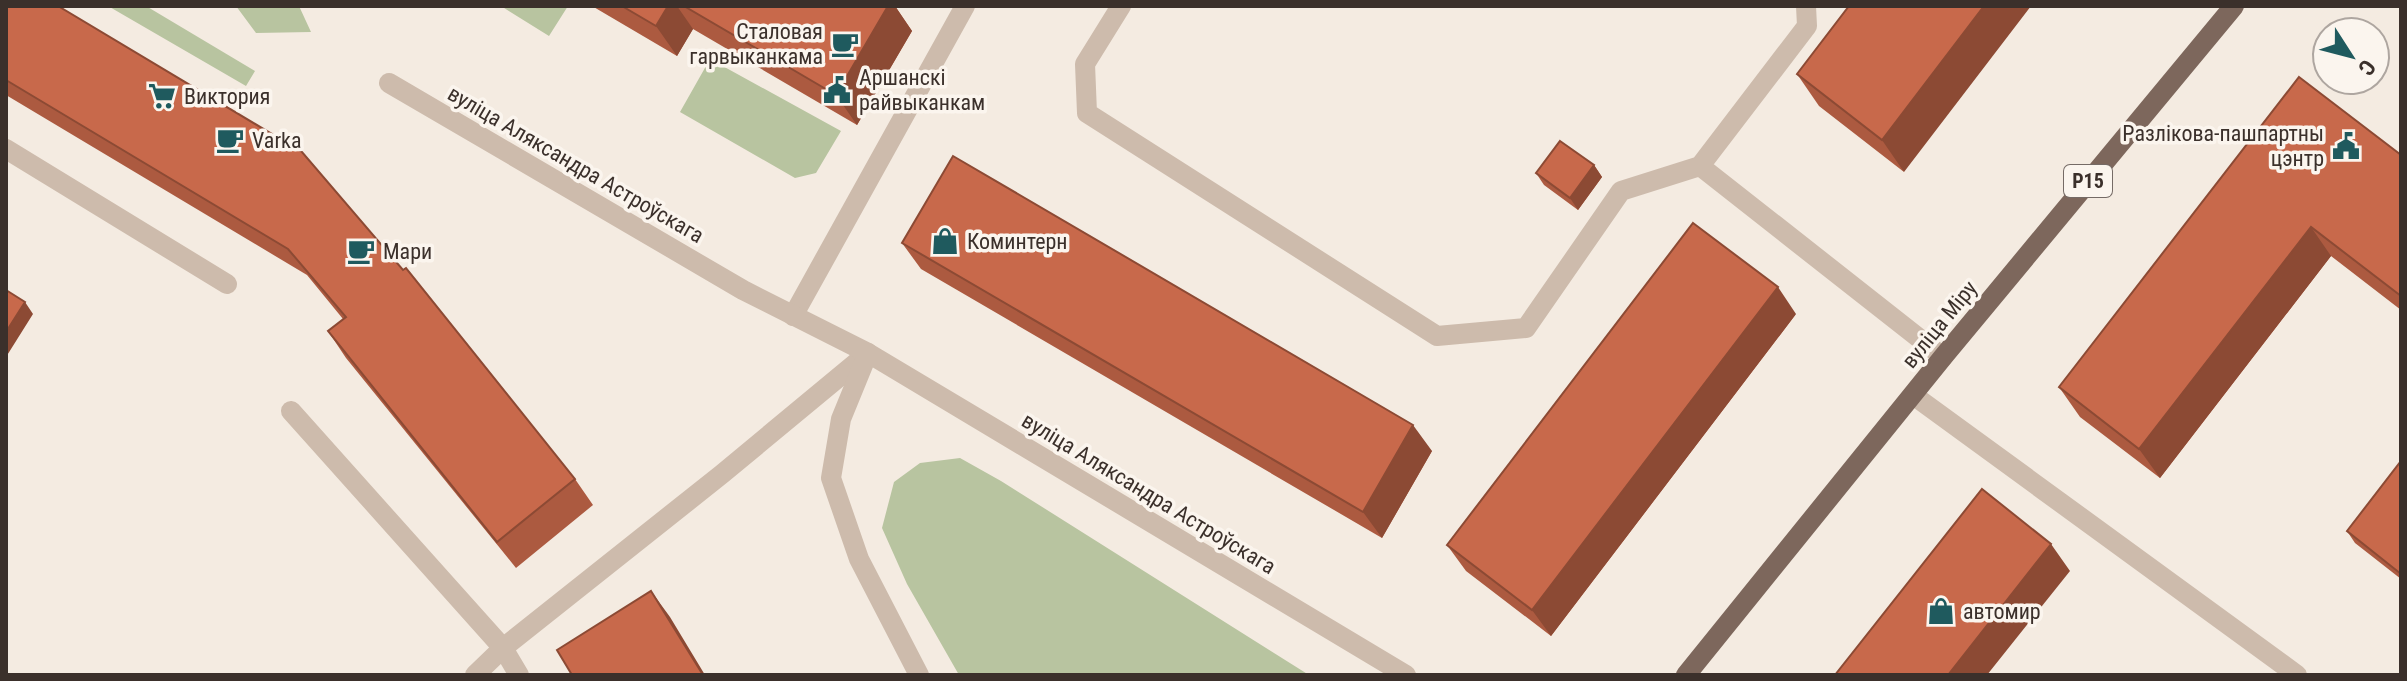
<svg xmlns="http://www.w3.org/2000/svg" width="2407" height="681" viewBox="0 0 2407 681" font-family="'Roboto Condensed',sans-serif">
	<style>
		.green { fill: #b8c4a0 }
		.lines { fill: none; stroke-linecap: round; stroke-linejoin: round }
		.lane { stroke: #cdbbac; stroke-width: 20 }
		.street { stroke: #cdbbac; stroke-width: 20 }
		.primary { stroke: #7d675c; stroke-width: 20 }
		.wall { fill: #ac5a40 }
		.shaded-wall { fill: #8c4a34 }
		.building { fill: #c8694b; stroke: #8c4a34; stroke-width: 2 }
		.labels { text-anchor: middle; stroke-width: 7; stroke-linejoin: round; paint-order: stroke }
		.shield { fill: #fbf5ee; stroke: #756b66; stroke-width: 2 }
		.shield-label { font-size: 20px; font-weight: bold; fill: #3b302b }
		.poi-label { font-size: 22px; fill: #3b302b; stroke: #fbf5ee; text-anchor: start }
		.street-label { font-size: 22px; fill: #3b302b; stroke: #fbf5ee }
	</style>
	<rect width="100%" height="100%" fill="#f4ebe1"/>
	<path class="green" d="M 108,6 L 146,6 L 255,71 L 246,86 Z
		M 236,6 L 299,6 L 311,32 L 256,33 Z
		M 501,6 L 568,6 L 549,36 Z
		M 710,59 L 841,131 L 816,173 L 795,178 L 680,112 Z
		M 960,458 L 1001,481 L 1309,675 L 959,675 L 907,584 L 882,528 L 894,482 L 920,463 Z"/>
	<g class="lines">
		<path class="lane" d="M 1121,6 L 1085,64 L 1087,113 L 1437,336 L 1526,328 L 1621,191 L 1700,166 L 1943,357
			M 6,149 L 227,284
			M 1700,166 L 1807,26 L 1806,6
			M 793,316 L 965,6
			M 1913,395 L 2297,675
			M 291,411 L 503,648 L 519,675
			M 475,675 L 503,648 L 722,474 L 868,353"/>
		<path class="street" d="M 389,83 L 743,290 L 868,353
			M 919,675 L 859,559 L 831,478 L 841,419 L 868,353 L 1406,675"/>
		<path class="primary" d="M 1686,675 L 1943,357 L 2234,6"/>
	</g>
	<path class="wall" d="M 6,6 L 575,479 L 593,505 L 516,568 L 346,358 L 328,331 L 343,319 L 307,275 L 6,95 Z
		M 592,6 L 895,6 L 912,31 L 857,125 L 693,29 L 677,56 Z
		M 1849,6 L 1904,172 L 1819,106 L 1797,74 Z
		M 2401,155 L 2401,310 L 2331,256 L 2160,478 L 2080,417 L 2059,387 Z
		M 1594,165 L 1602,177 L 1578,210 L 1544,185 L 1536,173 Z
		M 902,243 L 1432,451 L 1382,538 L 921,269 Z
		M 1796,314 L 1551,636 L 1466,571 L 1447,545 Z
		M 2401,461 L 2401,579 L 2355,543 L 2347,531 Z"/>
	<path class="shaded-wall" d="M 668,6 L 677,6 L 693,29 L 677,56 L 656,26 Z
		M 888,6 L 895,6 L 912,31 L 857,125 L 836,95 Z
		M 1984,6 L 2031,6 L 1904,172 L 1882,140 Z
		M 1594,165 L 1602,177 L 1578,210 L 1570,198 Z
		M 2311,227 L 2331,256 L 2160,478 L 2139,449 Z
		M 1778,287 L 1796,314 L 1551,636 L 1532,610 Z
		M 25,302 L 33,314 L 6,357 L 6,332 Z
		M 1413,425 L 1432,451 L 1382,538 L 1363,512 Z
		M 2051,544 L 2070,571 L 1987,675 L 1948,675 Z
		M 651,591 L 670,617 L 705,675 L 703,675 Z"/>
	<path class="building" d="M 6,6 L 58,6 L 302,152 L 403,270 L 406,268 L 575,479 L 497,542 L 328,331 L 346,317 L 288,249 L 6,80 Z
		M 622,6 L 668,6 L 656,26 Z
		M 684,6 L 888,6 L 836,95 Z
		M 1849,6 L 1984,6 L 1882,140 L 1797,74 Z
		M 2299,77 L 2401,155 L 2401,296 L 2311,227 L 2139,449 L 2059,387 Z
		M 1560,141 L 1594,165 L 1570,198 L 1536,173 Z
		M 953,156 L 1413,425 L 1363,512 L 902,243 Z
		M 1693,223 L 1778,287 L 1532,610 L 1447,545 Z
		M 6,290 L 25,302 L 6,332 Z
		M 2401,461 L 2401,574 L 2347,531 Z
		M 1982,489 L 2051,544 L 1948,675 L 1835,675 Z
		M 651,591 L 703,675 L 572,675 L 557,650 Z"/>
	<defs>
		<g id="cafe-bare" transform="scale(2.16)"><path d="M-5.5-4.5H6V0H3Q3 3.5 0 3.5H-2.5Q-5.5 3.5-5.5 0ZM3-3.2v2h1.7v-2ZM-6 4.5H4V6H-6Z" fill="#1f5a5e" stroke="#fbf5ee" stroke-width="2.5" paint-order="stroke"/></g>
		<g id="civic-bare" transform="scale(2.16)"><path d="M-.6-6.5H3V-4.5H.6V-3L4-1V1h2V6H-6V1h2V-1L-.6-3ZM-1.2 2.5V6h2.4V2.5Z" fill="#1f5a5e" stroke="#fbf5ee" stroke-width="2.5" paint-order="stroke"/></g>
		<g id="supermarket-bare" transform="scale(2.16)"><path d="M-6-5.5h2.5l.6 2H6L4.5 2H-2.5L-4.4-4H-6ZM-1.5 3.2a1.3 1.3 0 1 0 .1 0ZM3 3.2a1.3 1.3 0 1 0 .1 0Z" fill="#1f5a5e" stroke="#fbf5ee" stroke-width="2.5" paint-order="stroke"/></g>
		<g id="shop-bare" transform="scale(2.16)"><path d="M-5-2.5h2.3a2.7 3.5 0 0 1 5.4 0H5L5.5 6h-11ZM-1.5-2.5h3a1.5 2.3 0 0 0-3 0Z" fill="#1f5a5e" stroke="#fbf5ee" stroke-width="2.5" paint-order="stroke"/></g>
	</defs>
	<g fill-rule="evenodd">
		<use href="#cafe-bare" x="845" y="44"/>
		<use href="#civic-bare" x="837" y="90"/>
		<use href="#supermarket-bare" x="162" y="96"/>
		<use href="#cafe-bare" x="230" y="140"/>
		<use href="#civic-bare" x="2346" y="146"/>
		<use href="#shop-bare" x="945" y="241"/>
		<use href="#cafe-bare" x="361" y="251"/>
		<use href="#shop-bare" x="1941" y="611"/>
	</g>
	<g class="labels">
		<rect class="shield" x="2064" y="165" width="48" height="32" rx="6"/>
		<g class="shield-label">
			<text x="2088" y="188">Р15</text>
		</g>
		<g class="poi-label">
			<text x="823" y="39" text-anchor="end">Сталовая<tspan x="823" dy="25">гарвыканкама</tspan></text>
			<text x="859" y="85">Аршанскі<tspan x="859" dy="25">райвыканкам</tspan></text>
			<text x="184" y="104">Виктория</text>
			<text x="2324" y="141" text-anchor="end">Разлікова-пашпартны<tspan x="2324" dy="25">цэнтр</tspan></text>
			<text x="252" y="148">Varka</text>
			<text x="967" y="249">Коминтерн</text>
			<text x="383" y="259">Мари</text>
			<text x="1963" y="619">автомир</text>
		</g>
		<g class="street-label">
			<text transform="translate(576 164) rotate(30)" y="8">вуліца Аляксандра Астроўскага</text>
			<text transform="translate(1939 324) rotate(-51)" y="8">вуліца Міру</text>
			<text transform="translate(1149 493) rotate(31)" y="8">вуліца Аляксандра Астроўскага</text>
		</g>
	</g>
	<rect width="2407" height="681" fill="none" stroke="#3b302b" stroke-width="16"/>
	<g transform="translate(2351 56) rotate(126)"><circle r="38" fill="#fbf5ee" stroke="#aea6a0" stroke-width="2"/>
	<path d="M0-6L14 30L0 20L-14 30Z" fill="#1f5a5e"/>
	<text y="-12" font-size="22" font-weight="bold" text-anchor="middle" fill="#3b302b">С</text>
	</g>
</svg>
